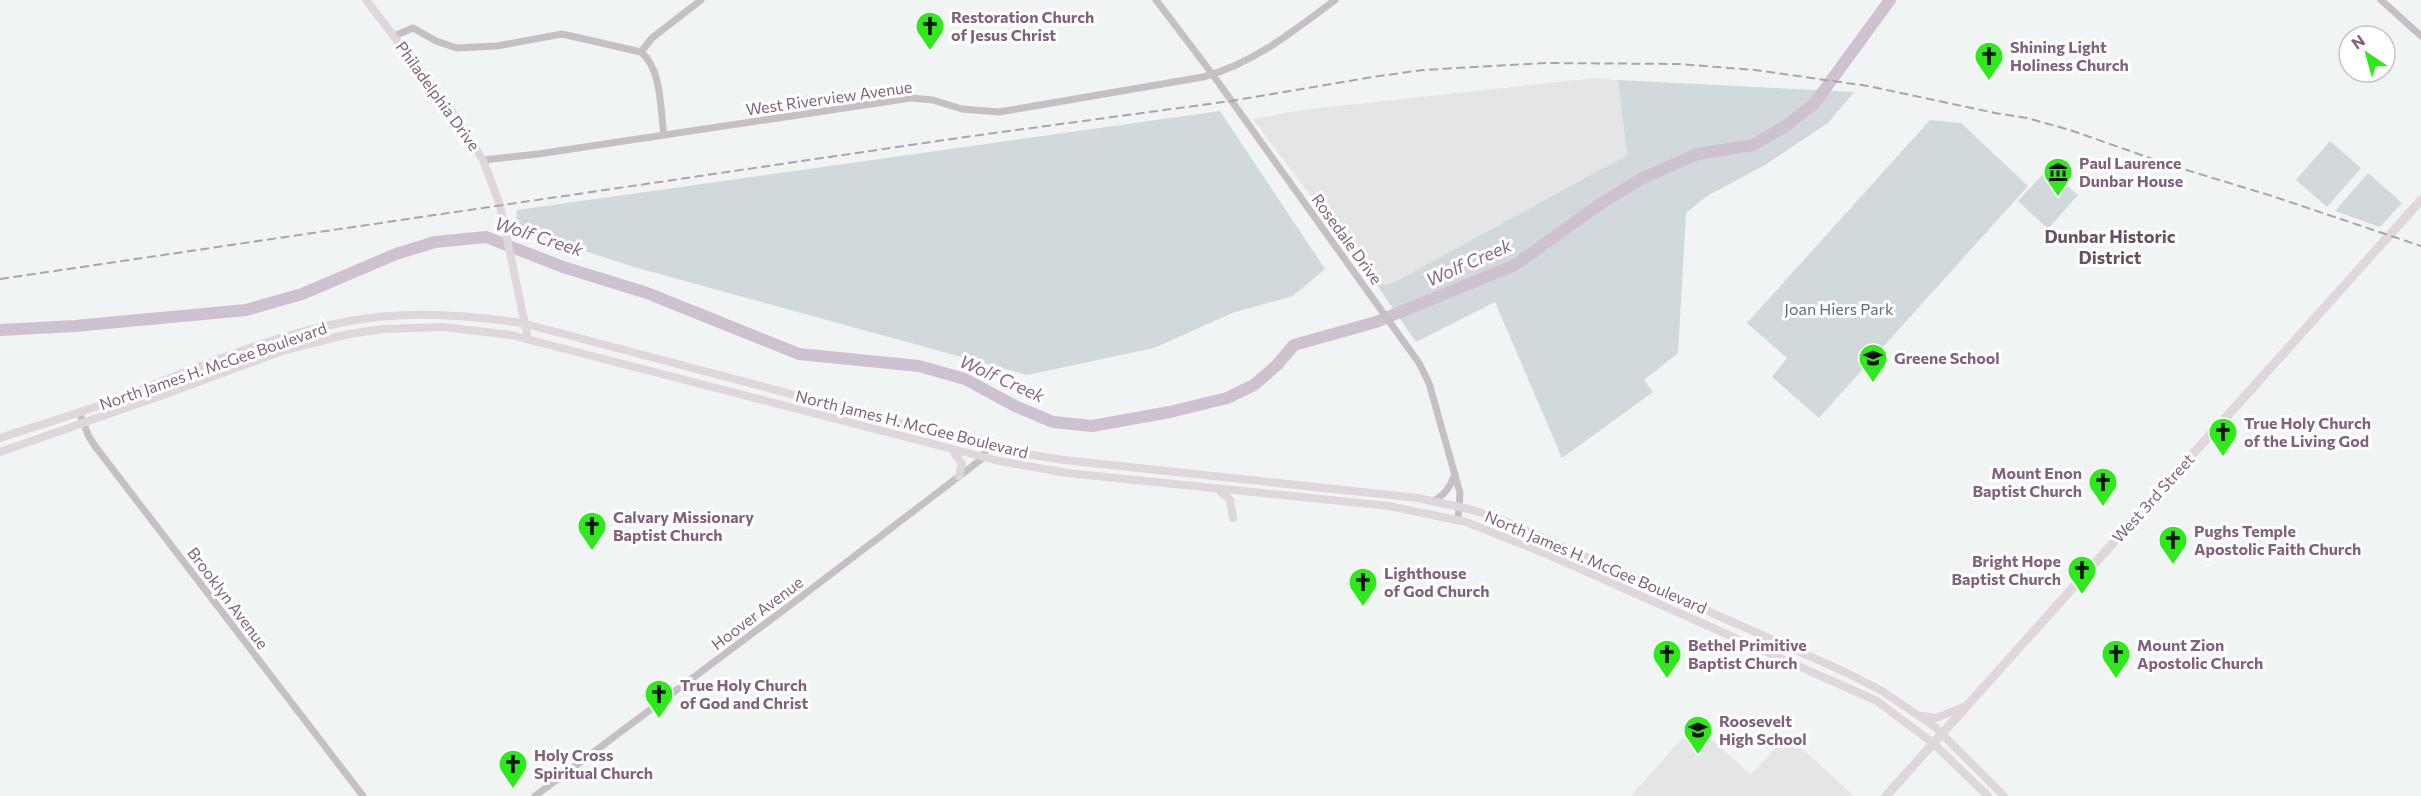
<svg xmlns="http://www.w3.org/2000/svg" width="2421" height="796" viewBox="0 0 2421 796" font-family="Commissioner,sans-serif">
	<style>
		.built { fill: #e4e5e5 }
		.green { fill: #d1d9dc }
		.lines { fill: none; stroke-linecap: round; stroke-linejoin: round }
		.river { stroke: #cfc2d0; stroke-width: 12 }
		.tertiary { stroke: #c7bfc6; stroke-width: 7 }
		.secondary { stroke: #dfd6de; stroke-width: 8 }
		.primary { stroke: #dfd6de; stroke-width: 9 }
		.rail { stroke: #aea2ac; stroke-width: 2; stroke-dasharray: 9 4.5; stroke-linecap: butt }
		.labels { text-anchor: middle; stroke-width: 6; stroke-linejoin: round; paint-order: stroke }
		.poi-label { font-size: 16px; font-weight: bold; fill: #83627f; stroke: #fff; text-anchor: start }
		.street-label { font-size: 16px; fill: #83627f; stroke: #fff }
		.park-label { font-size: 16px; fill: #616e7a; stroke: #fff }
		.water-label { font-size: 18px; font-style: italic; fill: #8c678e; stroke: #fff }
		.neighbourhood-label { font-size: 18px; font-weight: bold; fill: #685165; stroke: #fff }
	</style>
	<rect width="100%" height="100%" fill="#f0f5f3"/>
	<path class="built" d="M 1594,78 L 1618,80 L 1627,155 L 1391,284 L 1377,285 L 1253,119 L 1302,110 Z
		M 1695,724 L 1751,775 L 1787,735 L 1854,796 L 1631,796 Z"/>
	<path class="green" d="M 1618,80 L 1854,92 L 1828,123 L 1765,165 L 1707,196 L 1686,213 L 1678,353 L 1644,380 L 1653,392 L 1562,458 L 1495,302 L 1416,342 L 1377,285 L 1391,284 L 1627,155 Z
		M 1220,111 L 1325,269 L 1293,296 L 1232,313 L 1154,348 L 1027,375 L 634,267 L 515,228 L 517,210 Z
		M 1930,120 L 1961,123 L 2028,186 L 1819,418 L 1772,377 L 1787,358 L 1747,323 Z
		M 2330,141 L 2361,168 L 2327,207 L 2296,180 Z
		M 2048,169 L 2078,195 L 2048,229 L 2018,201 Z
		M 2368,173 L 2402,203 L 2380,227 L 2335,211 Z"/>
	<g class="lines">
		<path class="river" d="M 0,330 L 75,326 L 246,310 L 302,294 L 396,254 L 435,242 L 486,237 L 563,267 L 647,293 L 799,354 L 919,366 L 965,379 L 1015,406 L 1053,422 L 1092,426 L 1170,412 L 1227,398 L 1254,385 L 1276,366 L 1294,345 L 1376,322 L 1515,265 L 1600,204 L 1641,179 L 1697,154 L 1753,145 L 1784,127 L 1814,104 L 1890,0"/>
		<path class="tertiary" d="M 1156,0 L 1213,75 L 1419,363 L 1429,383 L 1460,493 L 1458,519
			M 2381,0 L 2421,36
			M 394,36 L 413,28 L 436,41 L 457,48 L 497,46 L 562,34 L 641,52 C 662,69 660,109 664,135
			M 641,52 L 652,38 L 701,0
			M 483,160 L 538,154 L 911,98 L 933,100 L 962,109 L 999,112 L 1203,77 C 1254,63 1294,31 1335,0
			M 79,412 L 89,437 L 95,446 L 363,796
			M 1433,501 C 1445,495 1450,487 1455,474
			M 535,796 L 793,603 L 983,458 L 987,445"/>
		<path class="secondary" d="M 366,0 L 457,118 L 483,160 L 500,205 L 528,339
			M 0,438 C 42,424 84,412 125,396 C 196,368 269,336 345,322 C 404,310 466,314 526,324 L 1006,451 L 1064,460 L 1418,498 L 1473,510 L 1505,521 L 1845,672 L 1882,691 L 1935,727 L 2004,796
			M 953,451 L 962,464 L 959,476
			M 0,452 L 163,395 L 285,350 L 349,334 L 383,329 L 443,327 L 511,335 L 999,461 L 1067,473 L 1389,506 L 1466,522 L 1549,555 L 1877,701 L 1933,743 L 1988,796
			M 1220,491 L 1230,500 L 1233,518
			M 1922,716 L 1936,718 L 1964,707"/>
		<path class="primary" d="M 1886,796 L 2421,200"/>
		<path class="rail" d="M 0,279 L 965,137 L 1231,101 L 1372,77 L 1423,70 L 1545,63 L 1679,64 L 1755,70 L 1868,86 L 1995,113 L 2027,118 L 2070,130 L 2170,165 L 2272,196 L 2421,246"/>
	</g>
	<defs>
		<g id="church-pin" transform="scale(1.5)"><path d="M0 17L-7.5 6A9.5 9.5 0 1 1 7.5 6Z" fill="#2eea1b" stroke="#fff"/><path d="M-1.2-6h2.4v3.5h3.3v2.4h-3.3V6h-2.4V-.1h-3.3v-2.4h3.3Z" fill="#111"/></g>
		<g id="museum-pin" transform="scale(1.5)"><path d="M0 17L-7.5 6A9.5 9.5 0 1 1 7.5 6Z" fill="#2eea1b" stroke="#fff"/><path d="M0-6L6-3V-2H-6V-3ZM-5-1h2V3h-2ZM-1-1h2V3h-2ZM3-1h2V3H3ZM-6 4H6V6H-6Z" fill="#111"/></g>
		<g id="school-pin" transform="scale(1.5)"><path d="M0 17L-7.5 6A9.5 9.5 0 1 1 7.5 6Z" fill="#2eea1b" stroke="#fff"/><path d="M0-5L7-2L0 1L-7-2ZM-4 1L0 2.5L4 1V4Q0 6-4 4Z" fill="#111"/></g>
	</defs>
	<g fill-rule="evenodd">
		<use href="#church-pin" x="930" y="26"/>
		<use href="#church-pin" x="1989" y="56"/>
		<use href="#museum-pin" x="2058" y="172"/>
		<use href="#school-pin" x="1873" y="358"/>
		<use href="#church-pin" x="2223" y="432"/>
		<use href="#church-pin" x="2103" y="482"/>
		<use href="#church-pin" x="592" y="526"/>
		<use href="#church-pin" x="2173" y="540"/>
		<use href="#church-pin" x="2082" y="570"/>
		<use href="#church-pin" x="1363" y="582"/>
		<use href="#church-pin" x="1667" y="654"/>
		<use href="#church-pin" x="2116" y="654"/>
		<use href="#church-pin" x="659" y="694"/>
		<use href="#school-pin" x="1698" y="730"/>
		<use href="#church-pin" x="513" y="764"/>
	</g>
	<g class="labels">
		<g class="poi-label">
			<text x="951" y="23">Restoration Church<tspan x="951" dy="18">of Jesus Christ</tspan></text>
			<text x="2010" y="53">Shining Light<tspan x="2010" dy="18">Holiness Church</tspan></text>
			<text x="2079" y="169">Paul Laurence<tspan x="2079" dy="18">Dunbar House</tspan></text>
			<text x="1894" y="364">Greene School</text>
			<text x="2244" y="429">True Holy Church<tspan x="2244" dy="18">of the Living God</tspan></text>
			<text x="2082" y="479" text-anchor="end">Mount Enon<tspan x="2082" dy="18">Baptist Church</tspan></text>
			<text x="613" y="523">Calvary Missionary<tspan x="613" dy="18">Baptist Church</tspan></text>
			<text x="2194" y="537">Pughs Temple<tspan x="2194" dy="18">Apostolic Faith Church</tspan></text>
			<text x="2061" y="567" text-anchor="end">Bright Hope<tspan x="2061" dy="18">Baptist Church</tspan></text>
			<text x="1384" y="579">Lighthouse<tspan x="1384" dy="18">of God Church</tspan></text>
			<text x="1688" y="651">Bethel Primitive<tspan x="1688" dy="18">Baptist Church</tspan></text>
			<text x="2137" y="651">Mount Zion<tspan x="2137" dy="18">Apostolic Church</tspan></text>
			<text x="680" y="691">True Holy Church<tspan x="680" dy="18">of God and Christ</tspan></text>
			<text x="1719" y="727">Roosevelt<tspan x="1719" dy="18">High School</tspan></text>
			<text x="534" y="761">Holy Cross<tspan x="534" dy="18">Spiritual Church</tspan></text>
		</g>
		<g class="street-label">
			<text transform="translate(438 96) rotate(54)" y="6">Philadelphia Drive</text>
			<text transform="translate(829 98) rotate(-8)" y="6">West Riverview Avenue</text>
			<text transform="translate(1347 239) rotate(54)" y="6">Rosedale Drive</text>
			<text transform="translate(213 366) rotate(-19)" y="6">North James H. McGee Boulevard</text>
			<text transform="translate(912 424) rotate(14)" y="6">North James H. McGee Boulevard</text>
			<text transform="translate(2153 498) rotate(-48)" y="6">West 3rd Street</text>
			<text transform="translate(1596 562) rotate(23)" y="6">North James H. McGee Boulevard</text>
			<text transform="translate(228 598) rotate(53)" y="6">Brooklyn Avenue</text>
			<text transform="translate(757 613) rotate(-37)" y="6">Hoover Avenue</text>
		</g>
		<g class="park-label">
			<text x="1839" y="315">Joan Hiers Park</text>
		</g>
		<g class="water-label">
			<text transform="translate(539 237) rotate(18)" y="6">Wolf Creek</text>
			<text transform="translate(1469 263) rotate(-24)" y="6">Wolf Creek</text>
			<text transform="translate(1002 379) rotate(24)" y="6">Wolf Creek</text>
		</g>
		<g class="neighbourhood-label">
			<text x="2110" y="243">Dunbar Historic<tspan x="2110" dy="21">District</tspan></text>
		</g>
	</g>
	<g transform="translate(2367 54) rotate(324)"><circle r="28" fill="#ffffff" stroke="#cdc0cc" stroke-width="1.5"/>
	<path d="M0-4.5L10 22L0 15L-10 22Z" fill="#2eea1b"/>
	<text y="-9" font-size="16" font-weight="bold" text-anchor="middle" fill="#83627f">N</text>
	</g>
</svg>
